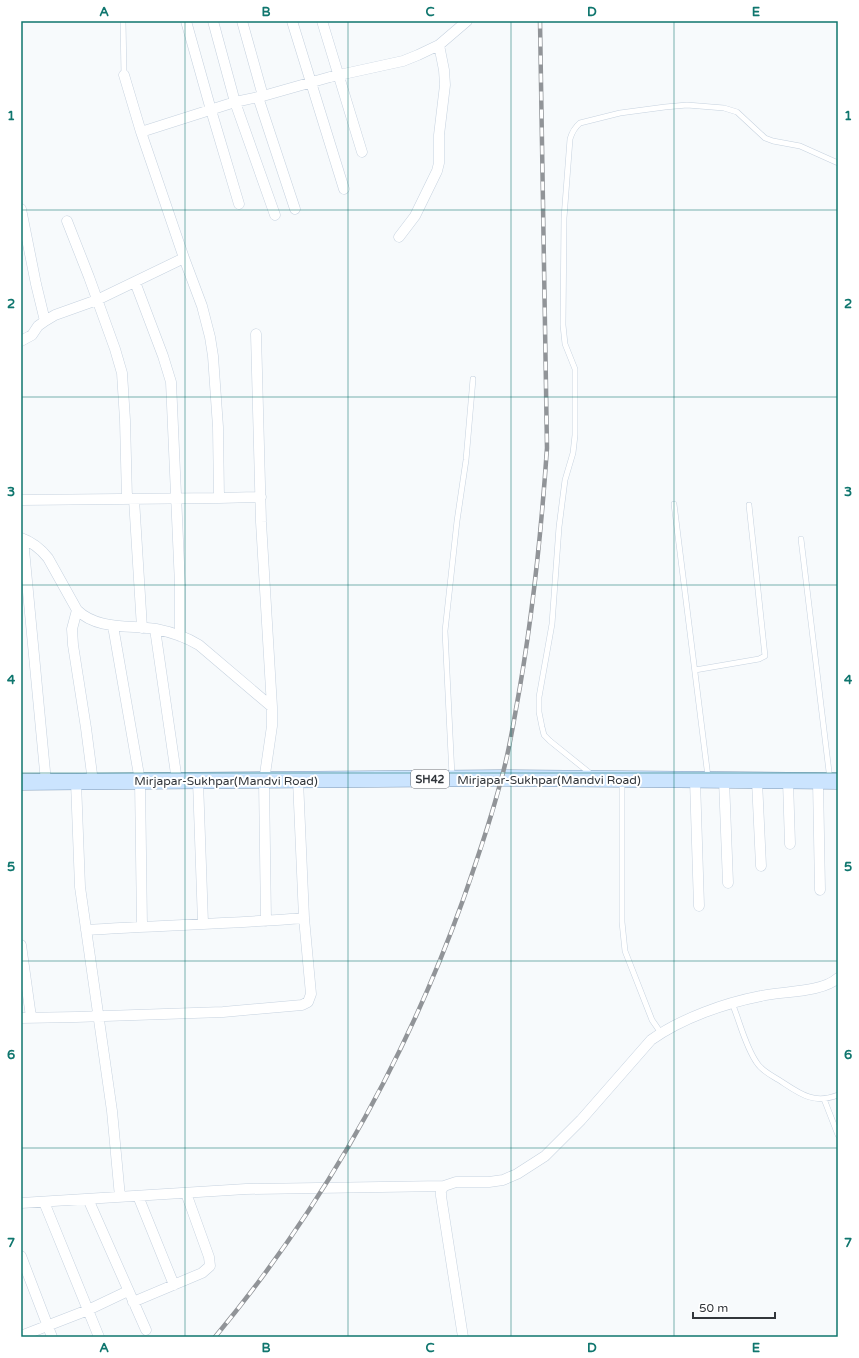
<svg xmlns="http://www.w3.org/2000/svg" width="859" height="1358" viewBox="0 0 859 1358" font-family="'Varela Round',sans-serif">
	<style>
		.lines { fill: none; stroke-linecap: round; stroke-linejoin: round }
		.service-casing { stroke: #c6d2df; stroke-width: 6 }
		.minor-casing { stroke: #c6d2df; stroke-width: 11 }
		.primary-casing { stroke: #7f9bb9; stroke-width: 17 }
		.service { stroke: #fff; stroke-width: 5 }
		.minor { stroke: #fff; stroke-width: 10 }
		.primary { stroke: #cbe4fe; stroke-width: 16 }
		.rail-casing { stroke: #919498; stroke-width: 4.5 }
		.rail { stroke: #fff; stroke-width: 3; stroke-dasharray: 9; stroke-linecap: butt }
		.grid { fill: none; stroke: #0f766e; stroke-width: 1; stroke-opacity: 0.55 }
		.labels { text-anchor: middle; stroke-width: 4; stroke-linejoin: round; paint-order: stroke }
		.shield { fill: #fff; stroke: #707276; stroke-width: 1 }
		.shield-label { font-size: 11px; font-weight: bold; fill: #32363b }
		.street-label { font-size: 12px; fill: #32363b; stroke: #fff }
		.neatline { fill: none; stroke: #0f766e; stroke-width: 1.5 }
		.grid-label { font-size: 13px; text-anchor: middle; font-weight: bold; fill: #0f766e }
	</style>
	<rect width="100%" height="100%" fill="#f7fafc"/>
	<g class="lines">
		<g class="service-casing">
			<path id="service" d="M 123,21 L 124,75
				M 674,504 L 708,777
				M 801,539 L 830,780
				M 695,670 L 759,659 L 765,656 L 749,505
				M 591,774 L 550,741 L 544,735 L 542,727 L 539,712 L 539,697 L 552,624 L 559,527 L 565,480 L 573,453 L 575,435 L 575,369 L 565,344 L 563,325 L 564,218 L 570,139 C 572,132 574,128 580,123 L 620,113 L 665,107 L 687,105 L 724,108 L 737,112 L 765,138 L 773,141 L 800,146 L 838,163
				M 452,776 L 445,631 L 457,521 L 466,460 L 473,379
				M 622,781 L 622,922 L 625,951 L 652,1020 L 661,1033
				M 732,1003 C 740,1022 745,1046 757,1063 C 762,1071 771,1075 779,1080 C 799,1093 813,1105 838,1095
				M 824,1099 L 838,1135"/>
		</g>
		<g class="minor-casing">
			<path id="minor" d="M 186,21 L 211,110 L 239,204
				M 213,21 L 235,102 L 275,215
				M 242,21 L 263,96
				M 292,21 L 344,189
				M 322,21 L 362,152
				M 124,75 L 141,132
				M 258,97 L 295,209
				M 21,209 L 36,284 L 45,321
				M 67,221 L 89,277 L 115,349 L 122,373 L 125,420 L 127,499
				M 399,237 L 415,216 L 437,171 L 439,163 L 439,135 L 445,85 L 444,70 L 439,45
				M 135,282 L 163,356 L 171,382 L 180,585 L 180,636
				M 256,334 L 261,522 L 272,707 L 272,726 L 264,781 L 266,921
				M 21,341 L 32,335 L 38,326 L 45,321 L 55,315 L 97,300 L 184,258
				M 219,498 L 261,497
				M 134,499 L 142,628
				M 21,500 L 219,498 L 218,427 L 213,356 L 210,337 L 202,306 L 184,258 L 141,132 L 235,102 L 263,96 L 330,77 L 403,61 L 418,55 L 439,45 L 467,21
				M 21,538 C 32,542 41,549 48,558 L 77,610 C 97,630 130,625 156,629 C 171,632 186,637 199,645 L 272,707
				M 23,539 L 46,782
				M 77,610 L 72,629 L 73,645 L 86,728 L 93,782
				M 113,626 L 140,781 L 142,926
				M 155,629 L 177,781
				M 695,780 L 699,906
				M 724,780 L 728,883
				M 198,781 L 203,923
				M 757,781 L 761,866
				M 788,781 L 790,844
				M 818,781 L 820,890
				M 76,782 L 80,887 L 112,1111 L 120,1197
				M 86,930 C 158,925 231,924 304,918
				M 21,945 L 31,1017
				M 21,1018 L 76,1017 L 223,1012 L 302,1005 L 308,1002 L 311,994 L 304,918 L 298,780
				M 138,1196 L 174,1285
				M 88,1199 L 146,1330
				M 44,1202 L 99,1337
				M 21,1203 L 246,1189 L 444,1186
				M 21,1256 L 52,1337
				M 133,1302 L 202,1273 L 210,1266 L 209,1257 L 186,1193
				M 21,1336 L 88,1310 L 128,1291
				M 463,1337 L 441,1196 L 441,1191 L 444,1186 L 456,1182 L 489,1182 L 503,1180 L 517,1174 L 545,1156 L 581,1120 L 651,1040 C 682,1018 725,1003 761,996 C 783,991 821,993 838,978"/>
		</g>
		<g class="primary-casing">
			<path id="primary" d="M 21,782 L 502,778 L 838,781"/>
		</g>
		<use href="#service" class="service"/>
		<use href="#minor" class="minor"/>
		<use href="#primary" class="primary"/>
		<g class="rail-casing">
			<path id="rail" d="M 215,1337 C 323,1207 406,1059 463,900 C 477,860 491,820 501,780 C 508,756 512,732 516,709 C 532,623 541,536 547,448 L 540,21"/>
		</g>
		<use href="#rail" class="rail"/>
	</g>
	<path class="grid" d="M 185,21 L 185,1337M 348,21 L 348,1337M 511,21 L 511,1337M 674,21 L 674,1337M 21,210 L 838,210M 21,397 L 838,397M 21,585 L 838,585M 21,773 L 838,773M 21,961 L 838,961M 21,1148 L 838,1148"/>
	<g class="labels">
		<rect class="shield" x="411" y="770" width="38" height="18" rx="3"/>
		<g class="shield-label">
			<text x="430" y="783">SH42</text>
		</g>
		<g class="street-label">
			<text x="549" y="784">Mirjapar-Sukhpar(Mandvi Road)</text>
			<text x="226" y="785">Mirjapar-Sukhpar(Mandvi Road)</text>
		</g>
	</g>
	<rect width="859" height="1358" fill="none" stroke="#ffffff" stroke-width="44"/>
	<path d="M693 1312v6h82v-6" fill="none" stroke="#32363b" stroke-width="2"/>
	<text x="699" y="1312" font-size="12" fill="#32363b" stroke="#ffffff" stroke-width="3" paint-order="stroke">50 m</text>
	<rect x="22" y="22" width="815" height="1314" class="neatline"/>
	<g class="grid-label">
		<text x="104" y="16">A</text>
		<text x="266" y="16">B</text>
		<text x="430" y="16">C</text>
		<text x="592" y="16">D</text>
		<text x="756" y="16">E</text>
		<text x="11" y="120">1</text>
		<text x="848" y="120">1</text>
		<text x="11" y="308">2</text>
		<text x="848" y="308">2</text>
		<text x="11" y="496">3</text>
		<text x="848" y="496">3</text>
		<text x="11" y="684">4</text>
		<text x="848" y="684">4</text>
		<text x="11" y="871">5</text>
		<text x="848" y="871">5</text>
		<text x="11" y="1059">6</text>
		<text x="848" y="1059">6</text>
		<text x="11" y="1247">7</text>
		<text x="848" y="1247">7</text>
		<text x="104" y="1352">A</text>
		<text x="266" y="1352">B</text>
		<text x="430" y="1352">C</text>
		<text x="592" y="1352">D</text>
		<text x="756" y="1352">E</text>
	</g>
</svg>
